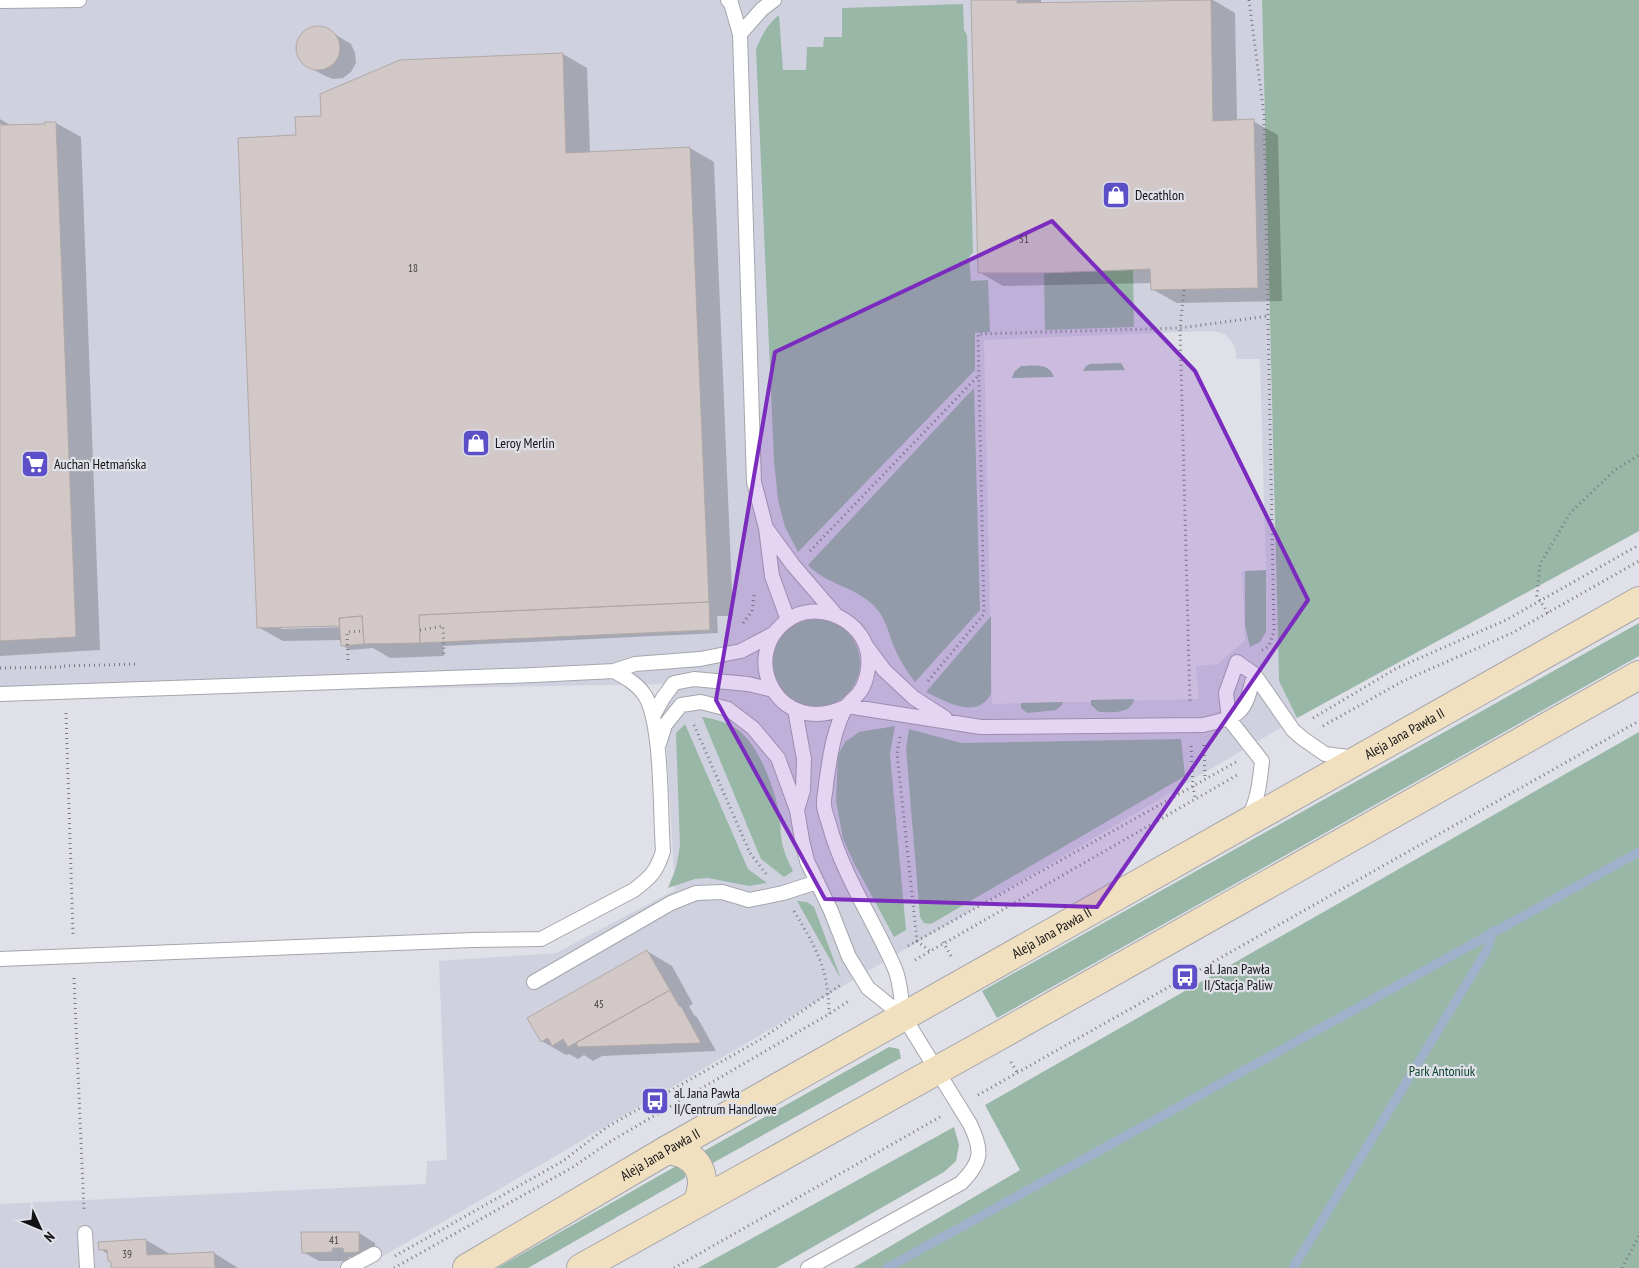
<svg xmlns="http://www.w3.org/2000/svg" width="1639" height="1268" viewBox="0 0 1639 1268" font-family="'PT Sans Narrow',sans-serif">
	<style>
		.built { fill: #cfd1df; fill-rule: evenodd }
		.green { fill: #99b7a6 }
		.shadow { fill: #0003; fill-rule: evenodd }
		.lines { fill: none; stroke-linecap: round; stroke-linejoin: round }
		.stream { stroke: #a0b1cc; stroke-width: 9 }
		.building { fill: #d1c8c7; stroke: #b1a9a7 }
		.lane-casing { stroke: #a5a6ad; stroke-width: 16 }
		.secondary-casing { stroke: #a5a6ad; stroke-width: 30 }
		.path { stroke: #7a7a7f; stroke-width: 3; stroke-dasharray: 1 4; stroke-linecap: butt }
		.lane { stroke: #fff; stroke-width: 14 }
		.secondary { stroke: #f1e0bf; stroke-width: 28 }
		.marked { fill: #7b2cbf; fill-opacity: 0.2; stroke: #7b2cbf; stroke-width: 4; stroke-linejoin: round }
		.labels { text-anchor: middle; stroke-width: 4.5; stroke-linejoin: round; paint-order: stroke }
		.number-label { font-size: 11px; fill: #424042 }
		.poi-label { font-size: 14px; fill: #131315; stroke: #dfe0e8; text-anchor: start }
		.street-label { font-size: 14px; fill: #131315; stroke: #dfe0e8 }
		.park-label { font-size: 14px; fill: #0a452d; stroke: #dfe0e8 }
	</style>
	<rect width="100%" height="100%" fill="#dfe0e8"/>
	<path class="built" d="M 0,0 L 1262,0 L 1279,681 L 1297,718 L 479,1201 L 362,1268 L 0,1268 L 0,1204 L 426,1184 L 427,1161 L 447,1160 L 439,961 L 556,953 L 675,890 L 663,684 L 0,696 ZM 1207,331 L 1218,332 L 1226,335 L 1234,345 L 1237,359 L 1260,359 L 1266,571 L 1242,571 L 1245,640 L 1218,664 L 1196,666 L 1199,699 L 992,704 L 984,340 Z"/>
	<path class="green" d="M 1262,0 L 1639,0 L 1639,531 L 1297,718 L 1279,681 Z
		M 963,4 L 964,30 L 967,35 L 973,252 L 969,257 L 971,281 L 988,280 L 990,332 L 975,333 L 975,370 L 798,552 L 785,527 L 778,500 L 774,461 L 756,49 C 762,35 767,25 779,15 L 783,70 L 806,70 L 807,47 L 823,47 L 824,37 L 842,37 L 842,8 Z
		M 1133,270 L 1134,327 L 1045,330 L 1044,273 Z
		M 1121,363 L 1125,370 L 1083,371 L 1086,366 L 1090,364 Z
		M 1021,366 C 1033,366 1049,362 1054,377 L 1012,378 L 1014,372 Z
		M 974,388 L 980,610 L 915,682 C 907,672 900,661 895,649 C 889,635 886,619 876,608 C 858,587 826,585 808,565 Z
		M 1266,570 L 1266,632 L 1260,642 L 1250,647 L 1245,625 L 1245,571 Z
		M 991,616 L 991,694 C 977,720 946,702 926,692 Z
		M772 663a44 44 0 1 1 88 0a44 44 0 1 1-88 0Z
		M 1639,623 L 1639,656 L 997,1018 L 982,991 Z
		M 1134,699 C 1131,715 1111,712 1099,712 L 1091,705 L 1091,700 Z
		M 1063,702 L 1062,705 L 1056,710 L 1027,713 L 1021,708 L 1021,703 Z
		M 702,717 C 715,719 727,722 738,730 C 759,745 774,788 779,812 C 781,819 780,827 781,835 C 782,848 787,859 793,871 L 784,877 L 761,859 Z
		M 685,724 L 748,869 L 767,883 L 749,886 L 708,878 L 695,879 L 668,888 L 676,868 L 680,846 L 676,733 Z
		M 895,726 L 890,754 L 906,930 L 894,937 L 854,863 L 843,839 L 836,801 L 838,755 L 845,742 L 859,732 Z
		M 909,729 L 961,743 L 1181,739 L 1185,776 L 931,924 L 924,923 L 920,917 L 906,749 Z
		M 1639,732 L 1639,1268 L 853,1268 L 1020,1170 L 985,1105 Z
		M 797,901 L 807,902 L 814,907 L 841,979 Z
		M 889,1047 L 899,1049 L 901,1058 L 711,1164 L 704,1151 Z
		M 954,1127 L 959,1145 L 956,1161 L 944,1172 L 776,1268 L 698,1268 Z
		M 678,1165 L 685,1170 L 685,1178 L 528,1268 L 497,1268 Z"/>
	<path class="shadow" d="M 973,0 L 1041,0 L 1041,3 L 1213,0 L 1235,13 L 1237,121 L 1253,121 L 1278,135 L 1282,301 L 1177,303 L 1152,289 L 1152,283 L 1003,286 L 979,272 Z
		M 316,28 L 326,29 L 351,44 L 355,53 L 356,63 L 351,72 L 343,78 L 333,79 L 323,75 L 306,65 L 300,58 L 297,48 L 300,39 L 306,31 Z
		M 563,54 L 587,68 L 590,153 L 690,148 L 714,162 L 733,616 L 717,616 L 718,633 L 443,646 L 444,656 L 390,658 L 373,648 L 350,650 L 342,645 L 342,640 L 283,641 L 258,627 L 298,136 L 322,118 ZM 346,625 L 346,627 L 281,629 L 281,626 Z
		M 0,119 L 12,126 L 56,123 L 81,137 L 100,650 L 0,656 Z
		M 647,951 L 672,966 L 693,1004 L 689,1006 L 694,1015 L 697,1017 L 716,1051 L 602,1056 L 593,1061 L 584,1055 L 578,1059 L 569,1054 L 566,1055 L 542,1041 Z
		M 359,1233 L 375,1243 L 375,1261 L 361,1261 L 354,1257 L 349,1257 L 348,1261 L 319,1261 L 303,1252 L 303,1234 Z
		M 146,1240 L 170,1254 L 214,1253 L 238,1268 L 113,1268 L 112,1262 L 108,1254 L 100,1249 Z"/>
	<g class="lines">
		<path class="stream" d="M 887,1268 L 1639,852
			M 1293,1268 L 1487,950 L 1493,931"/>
	</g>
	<path class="building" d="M 971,0 L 1017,0 L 1017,3 L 1211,0 L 1213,121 L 1254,119 L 1258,288 L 1151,290 L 1150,269 L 1044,273 L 978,273 Z
		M296 48a22 22 0 1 1 44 0a22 22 0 1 1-44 0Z
		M 563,53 L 566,153 L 690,147 L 709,602 L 419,615 L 420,643 L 364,644 L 362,616 L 339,618 L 340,626 L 257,628 L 238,138 L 296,135 L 295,117 L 321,116 L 320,94 L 400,60 Z
		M 44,122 L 56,122 L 76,637 L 0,641 L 0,123 L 2,125 L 45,124 Z
		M 709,602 L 710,630 L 420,643 L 419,615 Z
		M 362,616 L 364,644 L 341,646 L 339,618 Z
		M 647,950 L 670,990 L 568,1047 L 563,1039 L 552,1046 L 548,1038 L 541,1042 L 527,1018 Z
		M 670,990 L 679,1006 L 681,1006 L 701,1043 L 578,1047 L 576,1043 Z
		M 301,1232 L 359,1232 L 359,1252 L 344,1253 L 343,1248 L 333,1248 L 332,1252 L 302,1253 Z
		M 146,1239 L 147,1255 L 214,1252 L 215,1268 L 111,1268 L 111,1262 L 108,1261 L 107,1250 L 99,1250 L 98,1242 Z"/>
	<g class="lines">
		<g class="lane-casing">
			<path id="lane" d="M 728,0 L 731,3 L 740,34 L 754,482 L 766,528 L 772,576 L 788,620
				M 0,1 L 79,0
				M 740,34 L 762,9 L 774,0
				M 766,528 L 793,565 L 836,615
				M 867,647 L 884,670 L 914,698 L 945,718
				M 0,694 L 534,675 L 614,671 L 635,664 L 700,659 L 741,651 L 775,633
				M 795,710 L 804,759 L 803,790 L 797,810
				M 653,716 L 663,698 L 674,683 L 694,679 L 748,684 L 773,690
				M 659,744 L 665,725 L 681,705 L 701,702 L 728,709 L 753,728 L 778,758 L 797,810 L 802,840 L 807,861 L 831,911 L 849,957 L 868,988 L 904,1017 L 970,1124 C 983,1151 982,1162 961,1183 L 808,1268
				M 1249,817 C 1258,799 1260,781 1262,761 L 1229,719 L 1226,693 L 1237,662 L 1254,674 L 1293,730 L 1302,738 L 1325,754 L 1356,758
				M 0,959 L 472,940 L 541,939 L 634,890 C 651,877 657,871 663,851 C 660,815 663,721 644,694 C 636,683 625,677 614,671
				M 534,982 L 671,903 L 696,893 L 722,892 L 749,900 L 783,893 L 817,882
				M 904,1017 C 901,1002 901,983 895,969 C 874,920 843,876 829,824 C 827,818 825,812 824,806 C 823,799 826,791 826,784 C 830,757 833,731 846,707 C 849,702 855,698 859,693 C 868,681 871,661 866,646 C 855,616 815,601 788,620 C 737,656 779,740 847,706 L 981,727 L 1203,725 C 1242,716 1245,713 1254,674
				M 85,1233 L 87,1268
				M 348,1268 L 374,1254"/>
		</g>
		<g class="secondary-casing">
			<g id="secondary">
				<path d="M 667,1150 C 699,1153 709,1176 697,1203"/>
				<path id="s1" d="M 467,1268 L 667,1150 L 1639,601"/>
				<path d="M 581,1268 L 997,1037 L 1639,675"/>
			</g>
		</g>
		<path class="path" d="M 1249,0 L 1264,115 L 1274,631 L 1269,646 L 1259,652
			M 1184,290 L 1180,328 L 1190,704
			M 810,551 L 979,375
			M 1548,613 L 1537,596 L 1540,564 L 1571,512 L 1615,470 L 1639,455
			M 743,623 L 752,611 L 754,595
			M 420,630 L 443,626 L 444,657
			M 348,660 L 347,632 L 363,631
			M 64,666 L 138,664
			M 0,668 L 64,667
			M 928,681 L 984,614 L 978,334 L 1180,328 L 1268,316
			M 66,713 L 73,934
			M 1313,718 L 1397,668 L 1506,620 L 1639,545
			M 694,725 L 750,853 L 766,874
			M 1323,726 L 1403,681 L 1512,633 L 1639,561
			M 900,737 L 897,753 L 917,941 L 930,951
			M 1204,745 L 1205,780
			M 1191,746 L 1193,786 L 1195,799
			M 794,911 C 816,948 829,969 829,1014
			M 943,942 L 951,956
			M 908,946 L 1236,762
			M 915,960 L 1239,774
			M 74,978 L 84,1211
			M 1011,1062 L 1017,1072
			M 978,1095 L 1639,721
			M 395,1256 L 563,1161 L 607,1127 L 761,1039 L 842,984
			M 394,1268 L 573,1167 L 611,1141 L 829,1014 L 850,1000
			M 674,1268 L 940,1117
			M 1622,1268 L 1639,1236"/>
		<use href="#lane" class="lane"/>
		<use href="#secondary" class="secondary"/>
	</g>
	<path class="marked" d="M 1052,221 L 1195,371 L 1308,600 L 1097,907 L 825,899 L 716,700 L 775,352 Z"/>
	<defs>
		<g id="shop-square" transform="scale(1.4375)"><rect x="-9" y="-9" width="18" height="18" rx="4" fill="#5d4fc8" stroke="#dfe0e8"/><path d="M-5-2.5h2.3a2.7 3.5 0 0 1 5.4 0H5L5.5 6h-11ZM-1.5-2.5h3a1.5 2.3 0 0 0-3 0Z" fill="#fff"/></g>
		<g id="supermarket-square" transform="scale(1.4375)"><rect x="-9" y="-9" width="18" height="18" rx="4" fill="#5d4fc8" stroke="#dfe0e8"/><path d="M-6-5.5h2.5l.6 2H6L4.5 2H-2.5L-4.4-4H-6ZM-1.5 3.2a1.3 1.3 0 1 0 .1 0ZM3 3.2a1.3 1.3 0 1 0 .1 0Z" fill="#fff"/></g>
		<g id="bus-square" transform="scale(1.4375)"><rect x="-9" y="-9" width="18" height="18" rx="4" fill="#5d4fc8" stroke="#dfe0e8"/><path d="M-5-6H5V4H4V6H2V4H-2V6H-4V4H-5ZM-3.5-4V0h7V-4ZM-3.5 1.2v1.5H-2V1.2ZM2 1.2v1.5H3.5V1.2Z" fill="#fff"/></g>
	</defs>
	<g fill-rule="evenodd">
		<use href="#shop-square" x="1116" y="195"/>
		<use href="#shop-square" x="476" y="443"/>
		<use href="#supermarket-square" x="35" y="464"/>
		<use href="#bus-square" x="1185" y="977"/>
		<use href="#bus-square" x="655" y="1101"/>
	</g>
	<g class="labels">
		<g class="number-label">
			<text x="1024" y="243">51</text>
			<text x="413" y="272">18</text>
			<text x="599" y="1008">45</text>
			<text x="334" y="1244">41</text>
			<text x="127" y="1258">39</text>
		</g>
		<g class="poi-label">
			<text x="1135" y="200">Decathlon</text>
			<text x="495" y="448">Leroy Merlin</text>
			<text x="54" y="469">Auchan Hetmańska</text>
			<text x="1204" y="974">al. Jana Pawła<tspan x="1204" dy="16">II/Stacja Paliw</tspan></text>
			<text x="674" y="1098">al. Jana Pawła<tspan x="674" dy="16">II/Centrum Handlowe</tspan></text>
		</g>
		<g class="street-label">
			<text dy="5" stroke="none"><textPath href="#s1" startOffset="1079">Aleja Jana Pawła II</textPath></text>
			<text dy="5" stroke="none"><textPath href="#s1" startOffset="674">Aleja Jana Pawła II</textPath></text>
			<text dy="5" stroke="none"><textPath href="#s1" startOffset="224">Aleja Jana Pawła II</textPath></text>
		</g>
		<g class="park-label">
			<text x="1442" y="1076">Park Antoniuk</text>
		</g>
	</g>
	<g transform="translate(40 1228) rotate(134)" stroke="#dfe0e8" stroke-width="4" paint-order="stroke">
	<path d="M0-4L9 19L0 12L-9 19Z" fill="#131315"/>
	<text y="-8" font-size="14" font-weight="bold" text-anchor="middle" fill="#131315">N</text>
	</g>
</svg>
